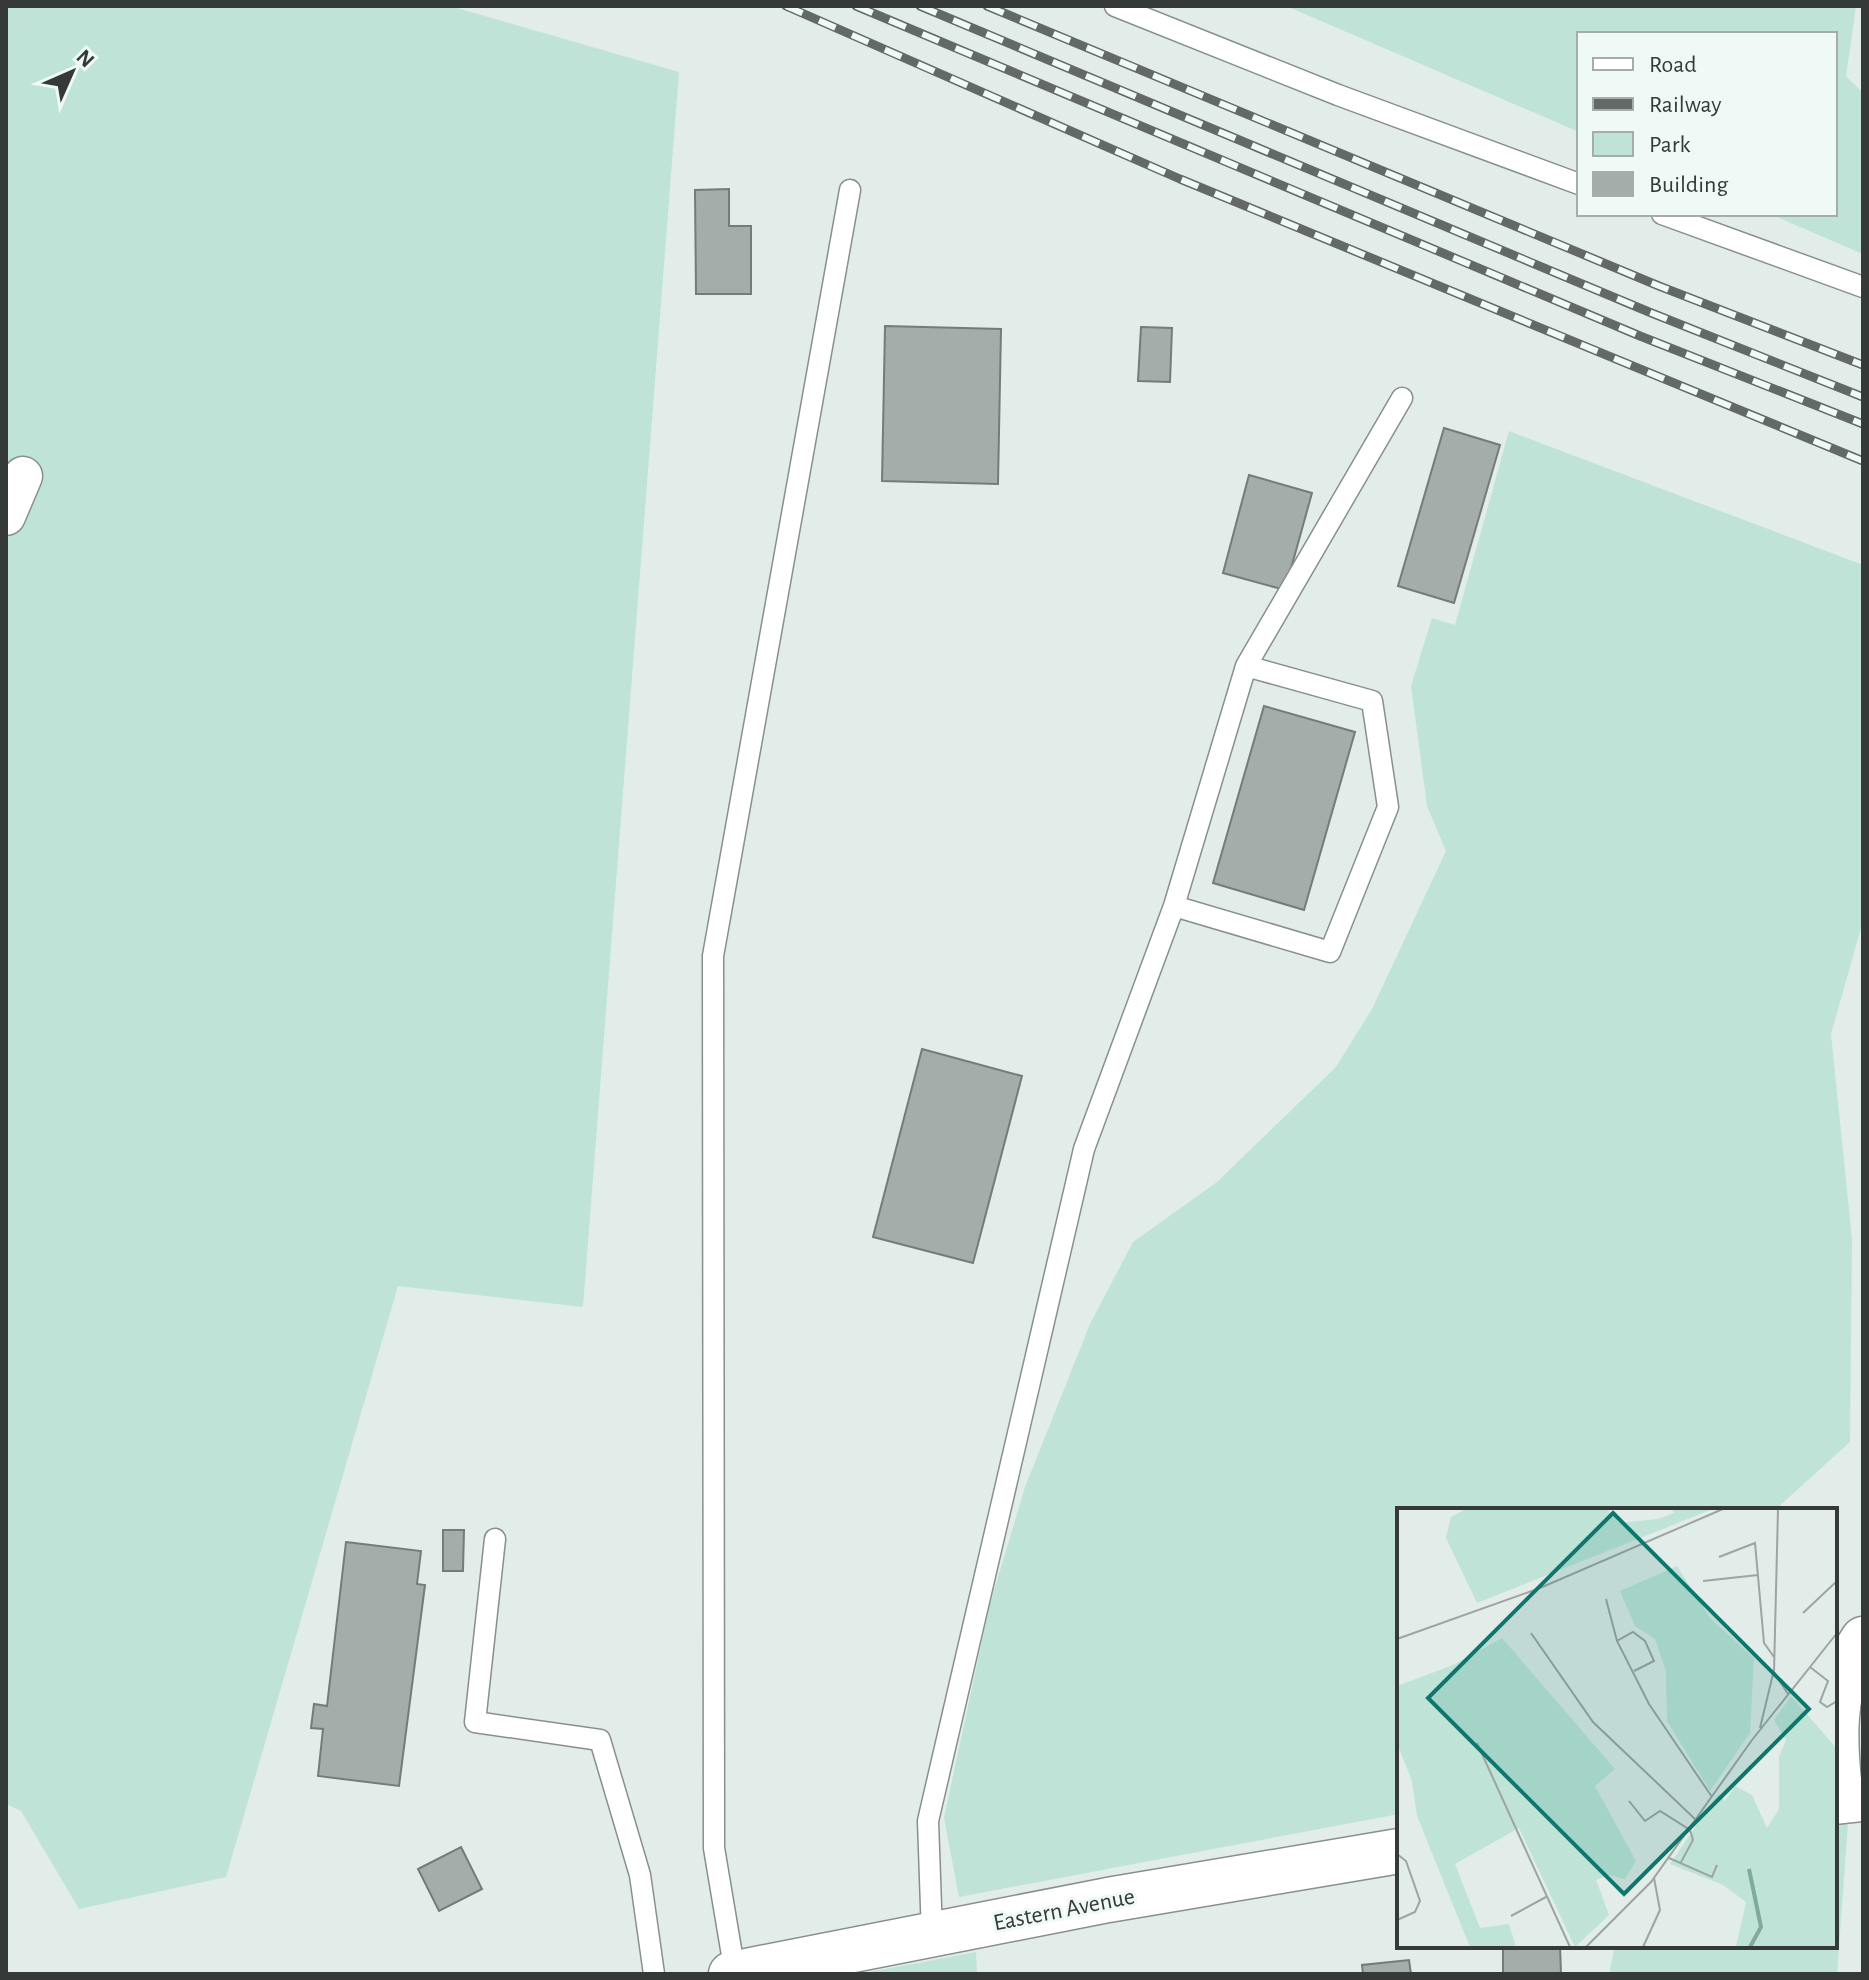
<svg xmlns="http://www.w3.org/2000/svg" width="1869" height="1980" viewBox="0 0 1869 1980" font-family="'Alegreya Sans',sans-serif">
	<style>
		.green { fill: #bfe4d7 }
		.building { fill: #a4adaa; stroke: #747c79; stroke-width: 2 }
		.lines { fill: none; stroke-linecap: round; stroke-linejoin: round }
		.service-casing { stroke: #87908d; stroke-width: 23 }
		.minor-casing { stroke: #87908d; stroke-width: 41 }
		.tertiary-casing { stroke: #87908d; stroke-width: 47 }
		.secondary-casing { stroke: #87908d; stroke-width: 47 }
		.service { stroke: #fff; stroke-width: 20 }
		.minor { stroke: #fff; stroke-width: 38 }
		.tertiary { stroke: #fff; stroke-width: 44 }
		.secondary { stroke: #fff; stroke-width: 44 }
		.rail-casing { stroke: #636967; stroke-width: 9 }
		.rail { stroke: #eff9f6; stroke-width: 6; stroke-dasharray: 18; stroke-linecap: butt }
		.labels { text-anchor: middle; stroke-width: 6; stroke-linejoin: round; paint-order: stroke }
		.street-label { font-size: 24px; fill: #353938; stroke: #eff9f6 }
		.inset-river { fill: none; stroke: #7faa9c; stroke-width: 4 }
		.inset-road { fill: none; stroke: #9da4a2; stroke-width: 2 }
		.view { fill: #0f766e; fill-opacity: 0.15; stroke: #0f766e; stroke-width: 4 }
		.inset-edge { fill: none; stroke: #353938; stroke-width: 4 }
	</style>
	<rect width="100%" height="100%" fill="#e2ece8"/>
	<path class="green" d="M 6,6 L 450,6 L 679,72 L 583,1307 L 398,1286 L 226,1877 L 79,1909 L 21,1811 L 6,1804 Z
		M 1286,6 L 1856,6 L 1846,76 L 1863,93 L 1863,254 L 1770,214 L 1835,214 L 1835,34 L 1579,34 L 1579,132 Z
		M 1509,431 L 1863,565 L 1863,921 L 1831,1034 L 1852,1239 L 1850,1442 L 1775,1510 L 1399,1510 L 1399,1814 L 959,1897 L 944,1818 L 990,1604 L 1025,1487 L 1090,1324 L 1133,1242 L 1217,1182 L 1336,1067 L 1372,1009 L 1446,851 L 1427,806 L 1411,686 L 1432,618 L 1455,625 Z
		M 1848,1824 L 1837,1974 L 1609,1974 L 1615,1946 L 1835,1946 L 1835,1826 Z
		M 976,1952 L 977,1974 L 859,1974 Z"/>
	<path class="building" d="M 729,189 L 729,226 L 751,226 L 751,294 L 696,294 L 695,190 Z
		M 885,326 L 1001,329 L 998,484 L 882,481 Z
		M 1141,327 L 1172,328 L 1170,382 L 1138,381 Z
		M 1444,428 L 1500,445 L 1454,603 L 1398,586 Z
		M 1249,475 L 1312,493 L 1285,590 L 1223,573 Z
		M 1264,706 L 1355,732 L 1304,910 L 1213,883 Z
		M 922,1049 L 1022,1076 L 973,1263 L 873,1237 Z
		M 443,1530 L 464,1530 L 463,1571 L 443,1571 Z
		M 346,1542 L 421,1551 L 417,1584 L 425,1585 L 399,1786 L 318,1776 L 323,1729 L 311,1728 L 314,1704 L 327,1706 Z
		M 461,1847 L 482,1889 L 439,1911 L 418,1869 Z
		M 1503,1946 L 1560,1946 L 1561,1974 L 1503,1974 Z
		M 1409,1960 L 1411,1974 L 1363,1974 L 1362,1965 Z"/>
	<g class="lines">
		<g class="service-casing">
			<path id="service" d="M 1115,6 L 1338,95 L 1579,184
				M 1662,214 L 1863,287
				M 1246,666 L 1402,398
				M 495,1539 L 475,1722 L 600,1740 L 640,1875 L 654,1974
				M 932,1935 L 928,1821 L 1084,1149 L 1174,906 L 1246,666 L 1372,701 L 1388,807 L 1330,952 L 1174,906
				M 735,1973 L 714,1848 L 713,956 L 850,190"/>
		</g>
		<g class="minor-casing">
			<path id="minor" d="M 6,516 L 23,476"/>
		</g>
		<g class="tertiary-casing">
			<path id="tertiary" d="M 1841,1801 C 1835,1744 1829,1688 1863,1639"/>
		</g>
		<g class="secondary-casing">
			<path id="secondary" d="M 1835,1802 L 1863,1799
				M 731,1974 L 1108,1900 L 1399,1851"/>
		</g>
		<use href="#service" class="service"/>
		<use href="#minor" class="minor"/>
		<use href="#tertiary" class="tertiary"/>
		<use href="#secondary" class="secondary"/>
		<g class="rail-casing">
			<path id="rail" d="M 786,6 L 1180,179 L 1863,461
				M 856,6 L 1640,336 L 1863,424
				M 920,6 L 1649,312 L 1863,397
				M 987,6 L 1659,286 L 1863,365"/>
		</g>
		<use href="#rail" class="rail"/>
	</g>
	<g class="labels">
		<g class="street-label">
			<text transform="translate(1064 1909) rotate(-11)" y="8">Eastern Avenue</text>
		</g>
	</g>
	<g transform="translate(1397 1508)">
		<rect width="440" height="440" fill="#e2ece8"/>
		<path d="M 69,1 L 210,1 L 222,15 L 261,11 L 277,5 L 275,1 L 316,1 L 80,95 L 49,30 L 54,9 ZM 280,58 L 314,111 L 357,150 L 353,225 L 313,283 L 270,213 L 269,163 L 258,131 L 238,118 L 223,83 ZM 105,130 L 218,261 L 198,278 L 239,353 L 228,371 L 212,367 L 199,372 L 212,407 L 178,439 L 122,320 L 58,356 L 83,420 L 112,416 L 119,439 L 73,439 L 20,308 L 15,273 L 0,235 L 0,178 L 56,157 ZM 394,188 L 440,241 L 440,439 L 339,439 L 349,394 L 326,377 L 273,356 L 321,286 L 328,293 L 338,278 L 355,287 L 370,320 L 382,301 L 382,249 L 389,232 L 377,212 Z" fill="#bfe4d7"/>
		<path class="inset-river" d="M 352,361 L 364,419 L 353,439"/>
		<path class="inset-road" d="M 381,1 L 377,164 L 391,186M 322,49 L 358,35 L 367,135 L 377,149M 306,73 L 361,67M 209,91 L 220,133M 406,105 L 440,73M 134,125 L 196,214 L 299,312M 0,131 L 143,80 L 326,1M 413,159 L 431,173 L 423,194 L 430,199 L 440,193M 237,163 L 257,153 L 248,133 L 236,124 L 220,133 L 252,196 L 315,289M 363,220 L 376,166M 80,235 L 173,439M 232,293 L 248,313 L 263,303 L 293,322 L 296,332 L 283,356M 0,346 L 9,353 L 23,393 L 18,404 L 0,412M 272,350 L 315,369 L 320,357M 114,408 L 149,389M 189,439 L 254,374 L 355,232 L 440,125M 246,439 L 263,402 L 257,370"/>
		<path class="view" d="M 216,5 L 412,201 L 227,386 L 31,190 Z"/>
		<rect width="440" height="440" class="inset-edge"/>
	</g>
	<rect width="1869" height="1980" fill="none" stroke="#353938" stroke-width="16"/>
	<rect x="1577" y="32" width="260" height="184" fill="#eff9f6" stroke="#a5acaa" stroke-width="2"/>
	<rect x="1593" y="58" width="40" height="12" fill="#ffffff" stroke="#a5acaa" stroke-width="2"/>
	<text x="1649" y="72" font-size="24" fill="#353938">Road</text>
	<rect x="1593" y="98" width="40" height="12" fill="#636967" stroke="#a5acaa" stroke-width="2"/>
	<text x="1649" y="112" font-size="24" fill="#353938">Railway</text>
	<rect x="1593" y="132" width="40" height="24" fill="#bfe4d7" stroke="#a5acaa" stroke-width="2"/>
	<text x="1649" y="152" font-size="24" fill="#353938">Park</text>
	<rect x="1593" y="172" width="40" height="24" fill="#a4adaa" stroke="#a5acaa" stroke-width="2"/>
	<text x="1649" y="192" font-size="24" fill="#353938">Building</text>
	<g transform="translate(72 72) rotate(45)" stroke="#eff9f6" stroke-width="6" paint-order="stroke">
	<path d="M0-6L14 30L0 20L-14 30Z" fill="#353938"/>
	<text y="-12" font-size="22" font-weight="bold" text-anchor="middle" fill="#353938">N</text>
	</g>
</svg>
